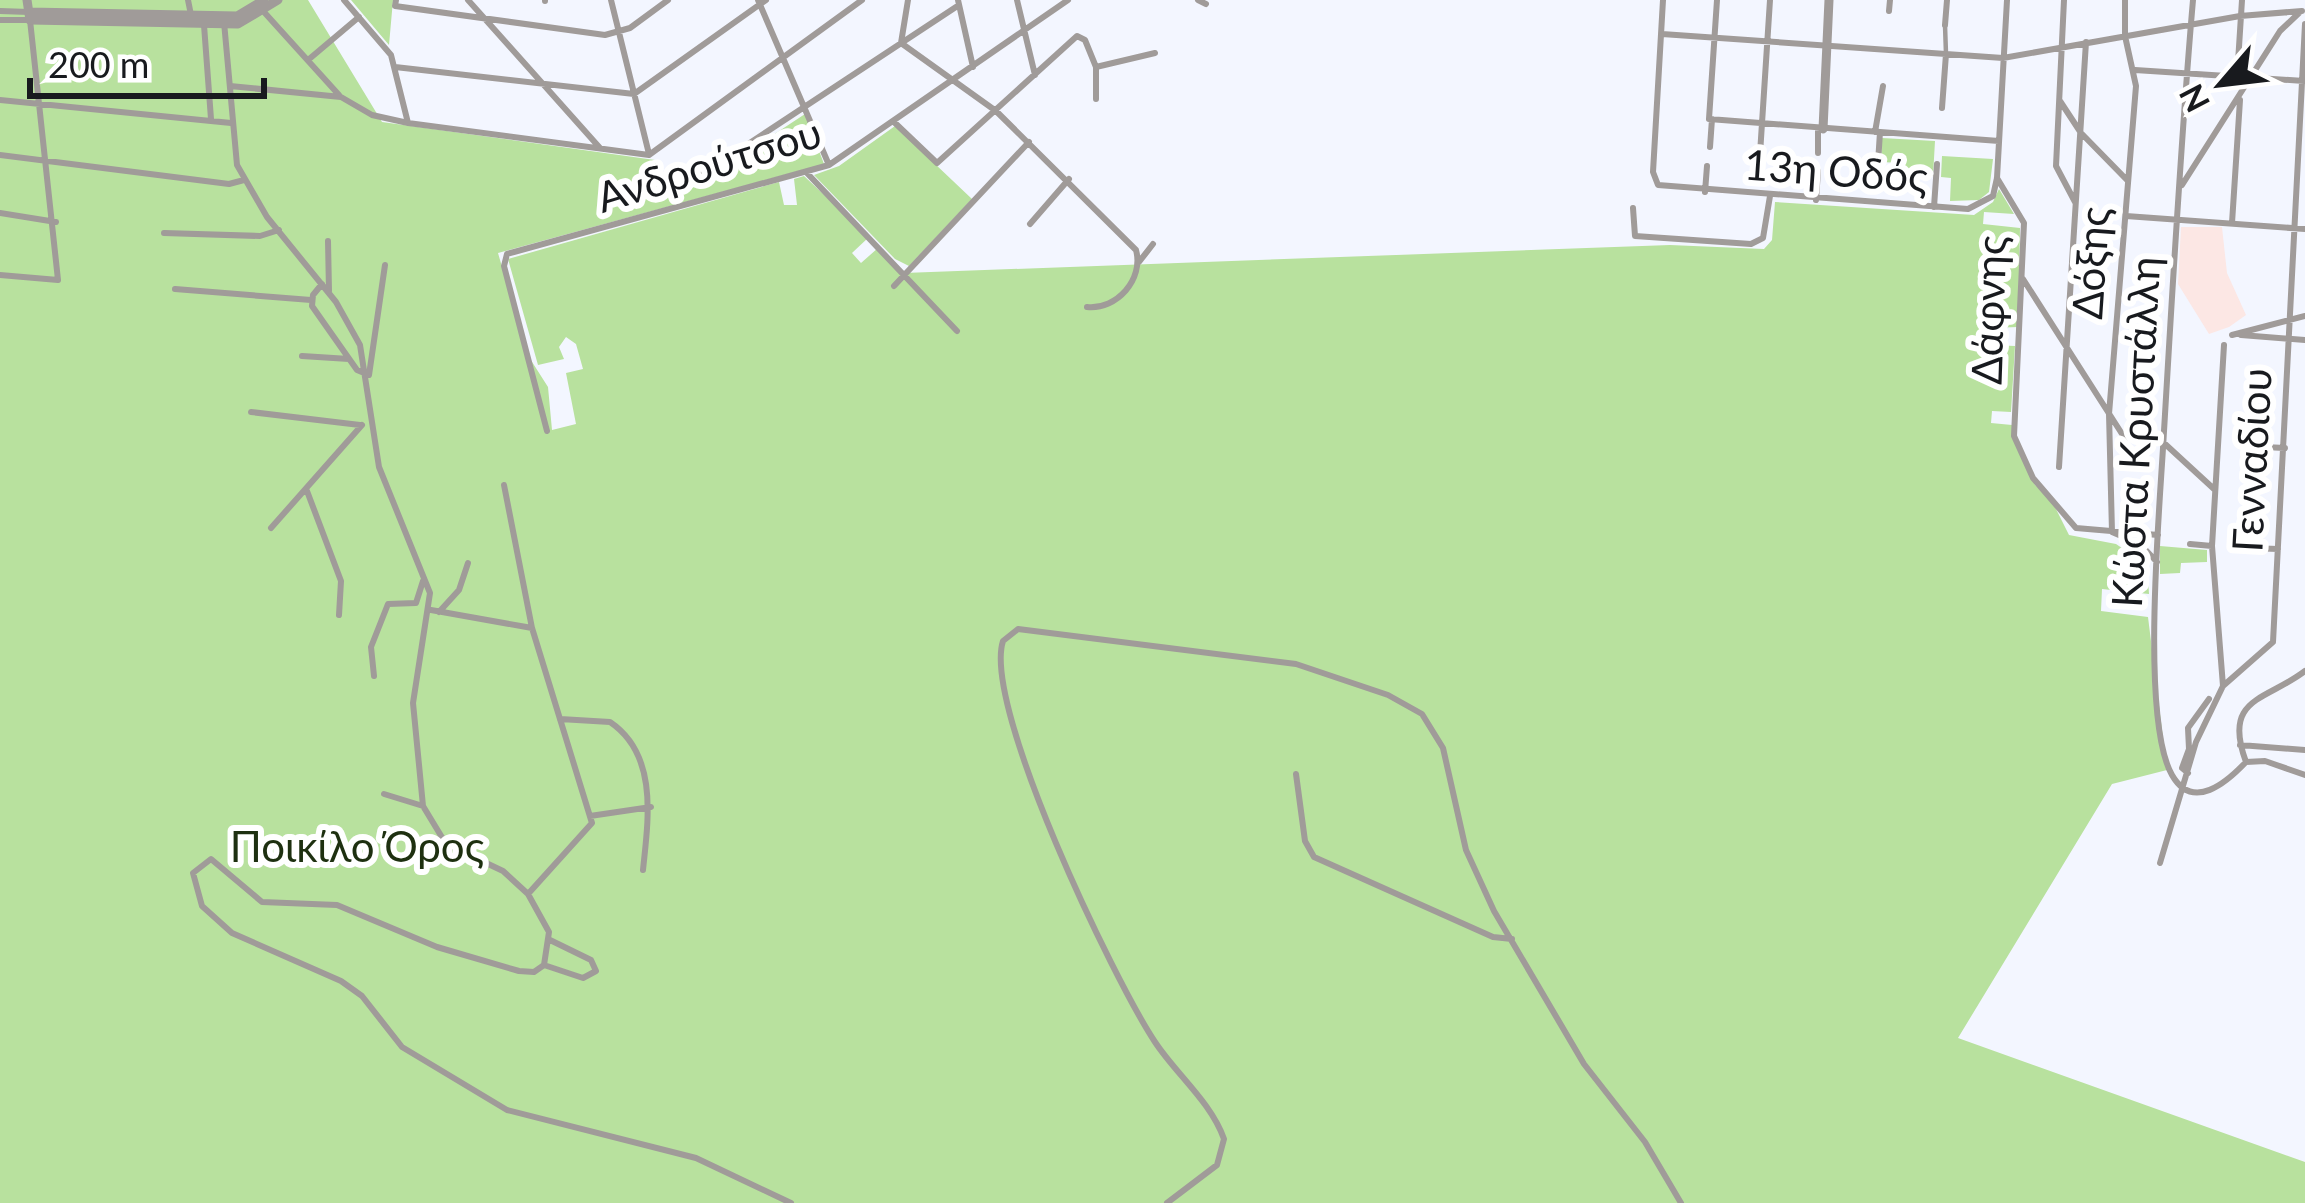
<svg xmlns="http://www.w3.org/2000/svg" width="2305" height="1203" viewBox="0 0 2305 1203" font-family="Lato,sans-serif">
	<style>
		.education { fill: #fce7e4 }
		.green { fill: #b8e19e }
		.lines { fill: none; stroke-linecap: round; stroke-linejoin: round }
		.pedestrian { stroke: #a09b99; stroke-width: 4.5 }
		.minor { stroke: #a09b99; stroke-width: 6 }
		.tertiary { stroke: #a09b99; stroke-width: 9 }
		.labels { text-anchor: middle; stroke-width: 12; stroke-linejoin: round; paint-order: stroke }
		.street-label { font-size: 42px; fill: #181a1e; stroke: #fff }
		.park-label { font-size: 42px; fill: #1e3010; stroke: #fff }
	</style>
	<rect width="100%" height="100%" fill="#f3f6ff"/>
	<path class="education" d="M 2181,227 L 2222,227 L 2227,273 L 2246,315 L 2229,327 L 2209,334 L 2178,284 Z"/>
	<path class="green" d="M 0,0 L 308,0 L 382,122 L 655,160 L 664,186 L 669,184 L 677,198 L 805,114 L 824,164 L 498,253 L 527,354 L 548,387 L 552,430 L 576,424 L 566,373 L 583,369 L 576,344 L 566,337 L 559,347 L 564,359 L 538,365 L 508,259 L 779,182 L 784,205 L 797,205 L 794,179 L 804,176 L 869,237 L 852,253 L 861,263 L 878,248 L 904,273 L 1670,245 L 1764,249 L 1772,240 L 1775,202 L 1974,215 L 1993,202 L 1999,189 L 2014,214 L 1984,212 L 1983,224 L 2020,228 L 2018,327 L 1991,328 L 1991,345 L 2015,346 L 2011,412 L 1992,411 L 1991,423 L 2012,425 L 2035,485 L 2050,497 L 2069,535 L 2116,544 L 2147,565 L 2149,594 L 2102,589 L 2101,611 L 2148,617 L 2167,770 L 2112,784 L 1958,1038 L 2305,1162 L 2305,1203 L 0,1203 Z
		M 351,0 L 393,0 L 389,45 Z
		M 895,126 L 972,199 L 909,266 L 895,259 L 814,175 L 839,166 Z
		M 1882,138 L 1935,141 L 1933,176 L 1901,174 L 1901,163 L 1881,162 Z
		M 1942,156 L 1993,159 L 1989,192 L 1979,200 L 1950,201 L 1951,178 L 1941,177 Z
		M 2160,546 L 2207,550 L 2207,562 L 2181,563 L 2180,573 L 2160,574 Z"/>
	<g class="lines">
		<path class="pedestrian" d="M 1945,25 L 1946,54"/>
		<path class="minor" d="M 188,0 L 191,15
			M 344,0 L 391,55 L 408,123
			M 396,0 L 395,6 L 605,35 L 630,28 L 668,0
			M 468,0 L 600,148
			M 611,0 L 649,154
			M 758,0 L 829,165
			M 908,0 L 901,43 L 996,111 L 1136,250 C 1144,279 1117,310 1087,307
			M 958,0 L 973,67
			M 1017,0 L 1035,75
			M 1198,0 L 1206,4
			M 1663,0 L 1653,172 L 1658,185 L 1968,209 L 1993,196 L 1997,178 L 2007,0
			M 1717,0 L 1709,119 L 1999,141
			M 2064,0 L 2056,166 L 2075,202
			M 2125,0 L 2125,36 L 2136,86 L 2109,414 L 2112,532 L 2140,544 L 2157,562
			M 2193,0 C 2180,149 2172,298 2163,448 C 2159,516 2141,721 2172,775 C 2193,812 2227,782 2246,762
			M 545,1 L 545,0
			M 0,11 L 29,12
			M 1889,11 L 1890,0
			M 264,12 L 339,95
			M 0,20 L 30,20 L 58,280 L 0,275
			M 224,22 L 237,165 L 267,217 L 336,302 L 360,345 L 379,467 L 430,593 L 413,703 L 423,806 L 446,844 L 503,871 L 528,894 L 549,932 L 544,965
			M 204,25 L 211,119
			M 1945,25 L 1947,0
			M 1662,34 L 2003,58 L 2240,16 L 2302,11
			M 308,60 L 359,17
			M 395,67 L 634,94 L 766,0
			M 1096,67 L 1155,53
			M 2135,70 L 2304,81
			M 2237,78 L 2242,0
			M 230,86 L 341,97 L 372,115 L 408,123 L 649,155 L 862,0
			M 0,100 L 231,123
			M 2060,101 L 2081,133 L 2127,180
			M 1942,108 L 1946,54
			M 894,122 L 937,163 L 1077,36 L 1085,40 L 1096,67 L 1096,99
			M 1875,132 L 1883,86
			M 1710,147 L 1712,119
			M 1818,153 L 1818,128
			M 1760,154 L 1770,0
			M 0,155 L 229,184 L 244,180
			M 1878,163 L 1880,132
			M 806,172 L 957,331
			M 1997,178 L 2024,223 L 2014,436 L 2033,478 L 2076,528 L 2158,535
			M 2182,185 L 2280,31 L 2299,13
			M 680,189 L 959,5
			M 1705,192 L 1707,166
			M 1816,200 L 1818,171
			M 1934,207 L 1937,164
			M 1633,208 L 1635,236 L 1751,244 L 1763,238 L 1770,196
			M 0,213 L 56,222
			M 2126,216 L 2305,229
			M 2232,223 L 2240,100
			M 1030,224 L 1069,179
			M 164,233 L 260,236 L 279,230
			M 328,241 L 329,291
			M 1139,262 L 1153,244
			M 2023,279 L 2124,437 L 2164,443 L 2214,489
			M 322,284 L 313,295 L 312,306 L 357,370 L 369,375 L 385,265
			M 894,286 L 1029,142
			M 175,289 L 311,300
			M 2232,335 L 2305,316
			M 2241,335 L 2305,340
			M 302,356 L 349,359
			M 251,412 L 360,425
			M 547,431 L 504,266 L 507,254 L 829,165 L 1068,0
			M 2243,446 L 2285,448
			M 2059,467 L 2086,42
			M 504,485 L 532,628
			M 307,491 L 341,581 L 339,615
			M 271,528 L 362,425
			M 2190,544 L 2212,546
			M 2249,548 L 2278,549
			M 431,610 L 532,628 L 592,823 L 528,894
			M 439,612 L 459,590 L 468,563
			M 374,676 L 371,647 L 388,604 L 416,603 L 423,581
			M 2223,686 L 2212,546 L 2224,345
			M 560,719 L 610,722 C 659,755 648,821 643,870
			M 2240,745 L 2305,750
			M 2246,762 C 2222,697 2266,701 2305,671
			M 2246,762 L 2265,761 L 2305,775
			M 2188,773 L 2182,768 L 2189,749 L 2188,728 L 2209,699
			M 1296,774 L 1305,841 L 1314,857 L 1493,937 L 1512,939
			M 384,794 L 423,806
			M 590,816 L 651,807
			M 2160,863 L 2196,742 L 2223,686 L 2273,642 L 2305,24
			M 544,965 L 534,972 L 519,971 L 437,947 L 337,905 L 262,902 L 211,859 L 193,873 L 202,906 L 232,933 L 341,981 L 362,996 L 402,1047 L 507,1110 L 696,1158 L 791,1203
			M 544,965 L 583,978 L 596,971 L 591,960 L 550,940
			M 1167,1203 L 1217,1165 L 1224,1139 C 1211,1102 1176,1074 1155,1042 C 1114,980 982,706 1003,641 L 1018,629 L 1296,664 L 1388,695 L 1422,714 L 1443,748 L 1466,850 L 1494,911 L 1584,1064 L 1645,1142 L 1681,1203"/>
		<path class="tertiary" d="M 27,0 L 30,20 L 238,24 L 278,0
			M 29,12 L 237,16 L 264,0
			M 1823,129 L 1829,0"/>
	</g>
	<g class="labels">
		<g class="street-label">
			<text transform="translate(709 165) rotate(-17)" y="15">Ανδρούτσου</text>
			<text transform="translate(1836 171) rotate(4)" y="15">13η Οδός</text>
			<text transform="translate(2091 263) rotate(-86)" y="15">Δόξης</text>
			<text transform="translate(1989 310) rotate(-88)" y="15">Δάφνης</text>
			<text transform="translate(2136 432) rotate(-87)" y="15">Κώστα Κρυστάλλη</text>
			<text transform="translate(2252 460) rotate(-87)" y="15">Γενναδίου</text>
		</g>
		<g class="park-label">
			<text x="357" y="862">Ποικίλο Όρος</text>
		</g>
	</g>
	<g transform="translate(2221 84) rotate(242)" stroke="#ffffff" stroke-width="9" paint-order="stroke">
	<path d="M0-9L21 45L0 30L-21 45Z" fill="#181a1e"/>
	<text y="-18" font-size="33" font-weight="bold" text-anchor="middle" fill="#181a1e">N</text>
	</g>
	<path d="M30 78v18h234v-18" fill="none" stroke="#181a1e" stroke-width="6"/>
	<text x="48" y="78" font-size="36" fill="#181a1e" stroke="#ffffff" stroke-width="9" paint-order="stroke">200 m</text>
</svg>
